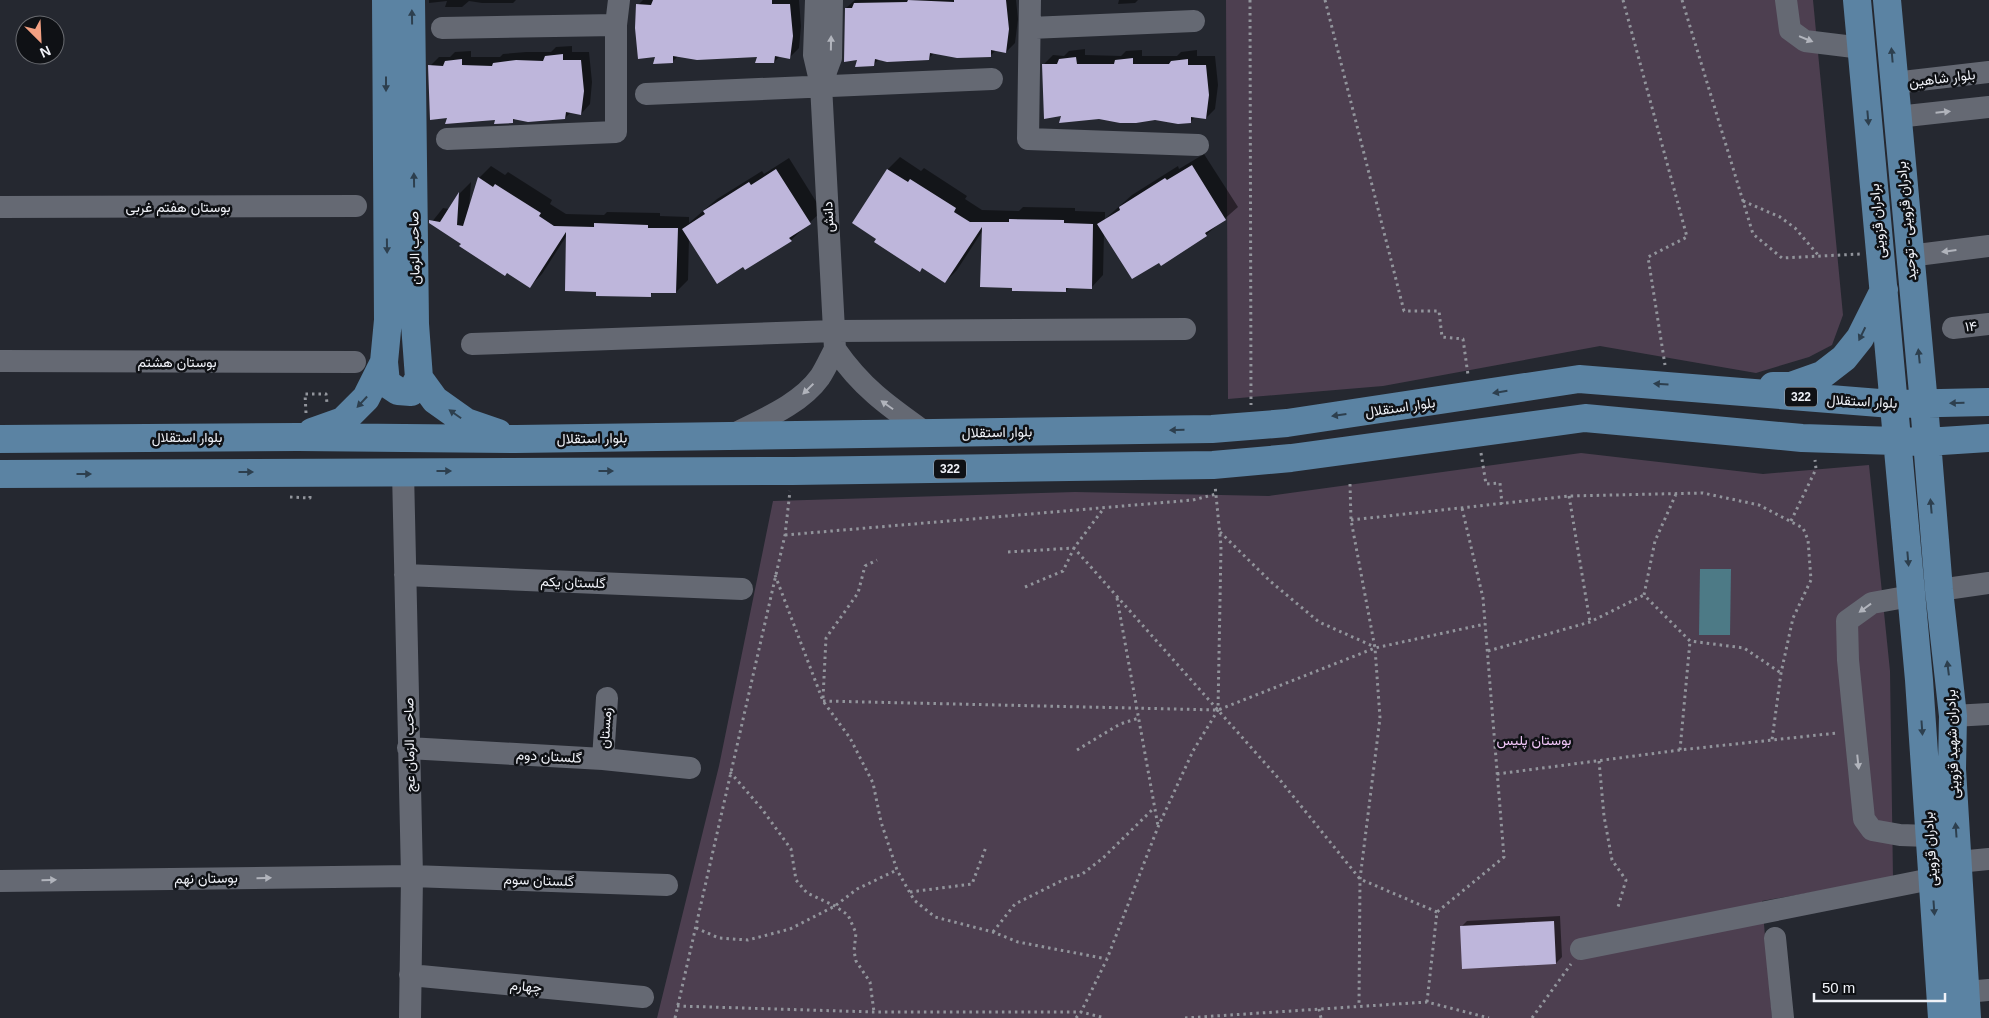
<svg xmlns="http://www.w3.org/2000/svg" width="1989" height="1018" viewBox="0 0 1989 1018" font-family="Arial,Vazirmatn,sans-serif">
	<style>
		.green { fill: #4d3f50 }
		.water { fill: #4d7a86 }
		.shadow { fill: #0007 }
		.building { fill: #beb6db }
		.lines { fill: none; stroke-linecap: round; stroke-linejoin: round }
		.path { stroke: #92959c; stroke-width: 3; stroke-dasharray: 2.5 4; stroke-linecap: butt }
		.minor { stroke: #656973; stroke-width: 22 }
		.major { stroke: #5b83a3; stroke-width: 28 }
		.oneway { fill: #2d3f4e }
		.oneway2 { fill: #b1b4bc }
		.labels { text-anchor: middle; stroke-width: 5; stroke-linejoin: round; paint-order: stroke }
		.shield { fill: #0f1115; stroke: #acaeb4; stroke-width: 1 }
		.shield-label { font-size: 12px; font-weight: bold; fill: #f0f2f8 }
		.street-label { font-size: 14px; fill: #f0f2f8; stroke: #0f1115 }
		.park-label { font-size: 14px; fill: #efc4f6; stroke: #0f1115 }
	</style>
	<rect width="100%" height="100%" fill="#252830"/>
	<path class="green" d="M 1226,0 L 1813,0 L 1843,315 L 1832,345 L 1809,357 L 1756,373 L 1600,346 L 1383,386 L 1228,399 Z
		M 1581,453 L 1763,474 L 1869,465 L 1890,671 L 1893,878 L 1762,901 L 1772,1018 L 657,1018 L 719,766 L 773,501 L 1075,492 L 1269,496 Z"/>
	<path class="water" d="M 1700,569 L 1731,569 L 1730,635 L 1699,635 Z"/>
	<path class="shadow" d="M 429,0 L 516,0 L 513,3 L 482,3 L 469,1 L 462,7 L 445,7 L 447,1 L 429,3 Z
		M 643,0 L 799,0 L 801,26 L 799,48 L 790,57 L 780,56 L 774,62 L 759,55 L 678,56 L 672,62 L 657,56 L 638,5 Z
		M 855,0 L 1016,0 L 1018,19 L 1015,43 L 1006,52 L 996,50 L 990,56 L 934,53 L 928,59 L 879,59 L 873,65 L 858,59 L 846,8 Z
		M 1119,0 L 1138,0 L 1135,3 L 1118,4 Z
		M 572,46 L 572,52 L 589,52 L 592,82 L 590,104 L 581,114 L 571,112 L 565,118 L 516,118 L 512,122 L 497,118 L 449,116 L 430,66 L 439,57 L 450,57 L 455,52 L 471,51 L 471,57 L 500,57 L 503,54 L 526,52 L 551,52 L 556,47 Z
		M 1085,49 L 1085,55 L 1121,56 L 1126,51 L 1142,50 L 1142,56 L 1177,56 L 1181,52 L 1197,50 L 1197,56 L 1215,56 L 1218,85 L 1215,109 L 1206,118 L 1196,116 L 1190,122 L 1155,118 L 1099,118 L 1063,115 L 1044,64 L 1053,55 L 1064,56 L 1069,51 Z
		M 1204,154 L 1238,207 L 1206,235 L 1104,233 L 1103,275 L 1091,288 L 1070,287 L 1066,291 L 1013,286 L 983,230 L 957,270 L 945,282 L 853,223 L 888,169 L 900,157 L 921,171 L 924,168 L 967,196 L 965,199 L 982,210 L 1019,211 L 1023,207 L 1075,208 L 1075,211 L 1105,212 L 1105,219 L 1132,195 L 1178,166 L 1179,169 Z
		M 789,158 L 822,211 L 791,240 L 689,238 L 688,280 L 676,292 L 654,291 L 650,296 L 567,235 L 542,274 L 530,286 L 431,223 L 443,208 L 449,209 L 460,193 L 471,182 L 469,209 L 479,178 L 491,166 L 505,175 L 508,172 L 552,200 L 550,204 L 566,214 L 604,215 L 607,212 L 660,213 L 660,216 L 689,217 L 689,223 L 717,199 L 762,171 L 764,174 Z
		M 1560,916 L 1562,957 L 1556,963 L 1461,927 L 1467,921 Z"/>
	<path class="building" d="M 653,0 L 772,0 L 772,4 L 790,4 L 793,36 L 790,59 L 775,56 L 774,63 L 755,63 L 757,57 L 697,60 L 673,56 L 673,63 L 653,64 L 655,57 L 638,59 L 635,28 L 636,4 L 651,5 Z
		M 908,0 L 954,2 L 954,0 L 1006,0 L 1009,29 L 1006,53 L 991,50 L 991,57 L 957,58 L 930,53 L 929,60 L 887,62 L 875,59 L 874,66 L 855,67 L 857,60 L 844,62 L 845,8 L 852,8 L 854,3 L 907,2 Z
		M 563,54 L 563,60 L 581,60 L 584,91 L 581,115 L 566,112 L 565,119 L 528,122 L 513,119 L 513,123 L 494,124 L 495,120 L 445,124 L 447,118 L 430,120 L 428,65 L 443,66 L 445,61 L 462,59 L 462,65 L 492,66 L 493,63 L 516,60 L 543,61 L 545,56 Z
		M 1076,57 L 1077,64 L 1114,64 L 1115,60 L 1133,58 L 1133,64 L 1169,64 L 1171,61 L 1188,59 L 1188,65 L 1206,65 L 1209,95 L 1206,119 L 1191,117 L 1191,123 L 1178,124 L 1155,120 L 1136,123 L 1120,123 L 1099,119 L 1059,123 L 1061,116 L 1044,119 L 1042,64 L 1057,64 L 1059,59 Z
		M 1192,165 L 1226,220 L 1205,233 L 1207,236 L 1161,266 L 1159,263 L 1132,279 L 1097,224 L 1120,210 L 1119,207 L 1165,178 L 1167,180 Z
		M 776,169 L 811,224 L 789,238 L 792,241 L 745,270 L 743,267 L 717,284 L 682,229 L 705,214 L 703,211 L 749,182 L 751,185 Z
		M 887,169 L 908,182 L 910,179 L 956,208 L 954,212 L 970,222 L 1009,222 L 1009,219 L 1064,220 L 1064,223 L 1093,224 L 1092,289 L 1066,288 L 1066,292 L 1012,291 L 1012,288 L 980,287 L 982,227 L 945,283 L 922,268 L 920,272 L 874,242 L 876,239 L 852,223 Z
		M 478,177 L 493,187 L 495,184 L 541,213 L 539,216 L 554,226 L 594,227 L 594,223 L 648,225 L 648,228 L 678,228 L 676,293 L 651,293 L 651,297 L 596,296 L 596,292 L 565,291 L 566,232 L 530,288 L 507,273 L 505,276 L 459,246 L 461,244 L 429,223 L 429,220 L 440,222 L 459,192 L 457,225 L 463,226 Z
		M 1554,921 L 1556,964 L 1462,969 L 1460,926 Z"/>
	<g class="lines">
		<path class="path" d="M 1250,0 L 1251,405
			M 1325,0 L 1404,311 L 1439,311 L 1442,337 L 1463,339 L 1468,375
			M 1623,0 L 1687,237 L 1648,257 L 1665,365
			M 1682,0 L 1753,234 L 1782,258 L 1860,254
			M 1743,201 L 1780,217 L 1795,228 L 1819,256
			M 306,413 L 305,394 L 326,394 L 327,403
			M 1481,453 L 1486,484 L 1500,483 L 1502,504
			M 1350,484 L 1351,520 L 1375,648 L 1380,718 L 1360,879 L 1359,1006
			M 1676,494 L 1655,541 L 1644,595 L 1690,641 L 1744,648 L 1781,673
			M 1569,496 L 1590,622
			M 290,497 L 310,498 L 310,494
			M 1351,520 L 1569,496 L 1703,493 L 1759,505 L 1803,528 L 1808,540 L 1811,580 L 1793,618 L 1781,673 L 1772,740
			M 1791,521 L 1816,469 L 1815,460
			M 1220,532 L 1270,581 L 1319,622 L 1375,647
			M 785,535 L 1193,500 L 1216,494
			M 1008,552 L 1074,548 L 1280,780 L 1360,879 L 1437,912
			M 775,575 L 823,701 L 850,738 L 873,783 L 881,822 L 897,870 L 914,900 L 935,917 L 993,932 L 1018,942 L 1107,959
			M 1025,587 L 1063,571 L 1074,548 L 1104,508
			M 1117,598 L 1158,826
			M 1488,651 L 1590,622 L 1644,595
			M 823,698 L 826,638 L 858,593 L 865,566 L 877,560
			M 823,701 L 1218,710 L 1375,648 L 1485,624
			M 1077,750 L 1120,724 L 1139,718
			M 1680,750 L 1690,641
			M 1599,761 L 1604,816 L 1612,860 L 1626,880 L 1618,907
			M 730,772 L 762,809 L 791,849 L 796,880 L 807,893 L 835,906 L 848,915 L 856,933 L 854,951 L 856,961 L 870,982 L 874,1012
			M 1497,774 L 1680,750 L 1837,733
			M 910,892 L 972,884 L 986,847
			M 696,928 L 719,938 L 748,940 L 790,929 L 835,906 L 857,889 L 897,870
			M 993,932 L 1015,904 L 1067,878 L 1081,875 L 1103,858 L 1154,808
			M 1427,1002 L 1437,912 L 1504,857 L 1483,598 L 1462,508
			M 677,1006 L 874,1012 L 1081,1012 L 1105,1018
			M 1319,1009 L 1321,1018
			M 675,1018 L 785,535 L 790,491
			M 1076,1018 L 1081,1012 L 1107,959 L 1158,827 L 1193,751 L 1218,710 L 1221,546 L 1215,485
			M 1185,1018 L 1427,1002 L 1489,1018
			M 1532,1018 L 1571,964"/>
		<path class="minor" d="M 1030,0 L 1028,139 L 1198,145
			M 1786,0 L 1790,30 L 1805,41 L 1862,48
			M 442,28 L 616,25
			M 1030,28 L 1194,21
			M 1894,83 L 1989,72
			M 821,85 L 831,58 L 832,0
			M 646,94 L 992,79
			M 1897,117 L 1989,107
			M 447,139 L 616,132 L 616,25 L 619,0
			M 0,207 L 356,206
			M 1909,256 L 1989,246
			M 1953,328 L 1989,324
			M 472,344 L 835,331 L 1185,329
			M 835,349 C 862,388 888,406 926,433
			M 0,361 L 355,362
			M 732,435 C 761,420 800,405 820,377 C 826,368 830,358 835,349 L 821,85 L 814,55 L 816,0
			M 403,471 L 412,876 L 410,1018
			M 405,575 L 742,589
			M 1939,590 L 1989,583
			M 1911,596 L 1872,603 L 1847,621 L 1848,660 L 1864,819 L 1872,830 L 1900,835 L 1929,836
			M 1953,716 L 1989,714
			M 408,748 L 603,759 L 690,768
			M 603,759 L 607,698
			M 1958,862 L 1989,859
			M 0,881 L 412,876 L 667,885
			M 1775,938 L 1783,1018
			M 1581,949 L 1931,879
			M 410,975 L 643,997
			M 1966,992 L 1989,990"/>
		<path class="major" d="M 411,0 L 415,324 L 419,378 L 435,400 L 466,422 L 498,433
			M 1857,0 L 1919,680 L 1942,1018
			M 1887,0 L 1924,404 L 1939,590 L 1953,716 L 1952,769 L 1967,1018
			M 384,362 L 386,383 L 398,391 L 411,392 L 419,378
			M 1773,386 L 1791,386 L 1822,375 L 1844,358 L 1860,338 L 1884,290
			M 312,432 L 343,421 L 366,398 L 384,362 L 388,320 L 386,0
			M 0,439 L 298,437 L 516,439 L 1212,429 L 1287,423 L 1579,379 L 1892,404 L 1989,402
			M 0,474 L 793,471 L 1213,465 L 1291,458 L 1585,418 L 1802,438 L 1926,442 L 1989,438"/>
	</g>
	<defs><path id="oneway-solid" d="M-6-.8H1V-3.2L6.5 0L1 3.2V.8H-6Z" transform="scale(1.25)"/></defs>
	<g class="oneway">
		<use href="#oneway-solid" transform="translate(412 17) rotate(-91)"/>
		<use href="#oneway-solid" transform="translate(1892 55) rotate(-95)"/>
		<use href="#oneway-solid" transform="translate(386 84) rotate(90)"/>
		<use href="#oneway-solid" transform="translate(1868 118) rotate(85)"/>
		<use href="#oneway-solid" transform="translate(414 180) rotate(-91)"/>
		<use href="#oneway-solid" transform="translate(387 246) rotate(89)"/>
		<use href="#oneway-solid" transform="translate(1862 334) rotate(116)"/>
		<use href="#oneway-solid" transform="translate(1919 356) rotate(-96)"/>
		<use href="#oneway-solid" transform="translate(1661 384) rotate(-176)"/>
		<use href="#oneway-solid" transform="translate(1500 392) rotate(171)"/>
		<use href="#oneway-solid" transform="translate(362 402) rotate(133)"/>
		<use href="#oneway-solid" transform="translate(1957 403) rotate(178)"/>
		<use href="#oneway-solid" transform="translate(455 414) rotate(-145)"/>
		<use href="#oneway-solid" transform="translate(1339 415) rotate(172)"/>
		<use href="#oneway-solid" transform="translate(1177 430) rotate(179)"/>
		<use href="#oneway-solid" transform="translate(444 471)"/>
		<use href="#oneway-solid" transform="translate(606 471)"/>
		<use href="#oneway-solid" transform="translate(246 472)"/>
		<use href="#oneway-solid" transform="translate(84 474)"/>
		<use href="#oneway-solid" transform="translate(1931 506) rotate(-95)"/>
		<use href="#oneway-solid" transform="translate(1908 559) rotate(85)"/>
		<use href="#oneway-solid" transform="translate(1948 668) rotate(-97)"/>
		<use href="#oneway-solid" transform="translate(1922 728) rotate(86)"/>
		<use href="#oneway-solid" transform="translate(1956 830) rotate(-94)"/>
		<use href="#oneway-solid" transform="translate(1934 908) rotate(86)"/>
	</g>
	<g class="oneway2">
		<use href="#oneway-solid" transform="translate(1806 39) rotate(22)"/>
		<use href="#oneway-solid" transform="translate(831 43) rotate(-89)"/>
		<use href="#oneway-solid" transform="translate(1943 112) rotate(-6)"/>
		<use href="#oneway-solid" transform="translate(1949 251) rotate(173)"/>
		<use href="#oneway-solid" transform="translate(808 389) rotate(136)"/>
		<use href="#oneway-solid" transform="translate(887 405) rotate(-145)"/>
		<use href="#oneway-solid" transform="translate(1865 608) rotate(144)"/>
		<use href="#oneway-solid" transform="translate(1858 762) rotate(84)"/>
		<use href="#oneway-solid" transform="translate(264 878) rotate(-1)"/>
		<use href="#oneway-solid" transform="translate(49 880) rotate(-1)"/>
	</g>
	<g class="labels">
		<g class="shield">
			<rect x="1785" y="387.5" width="32" height="19" rx="4"/>
			<rect x="934" y="459.5" width="32" height="19" rx="4"/>
		</g>
		<g class="shield-label">
			<text x="1801" y="401">322</text>
			<text x="950" y="473">322</text>
		</g>
		<g class="street-label">
			<text transform="translate(1942 78) rotate(-7)" y="5">بلوار شاهین</text>
			<text x="178" y="212">بوستان هفتم غربی</text>
			<text transform="translate(828 217) rotate(-93)" y="5">دانش</text>
			<text transform="translate(1877 221) rotate(-95)" y="5">برادران قزوینی</text>
			<text transform="translate(1906 221) rotate(-95)" y="5">برادران قزوینی - توحید</text>
			<text transform="translate(414 248) rotate(-91)" y="5">صاحب الزمان</text>
			<text transform="translate(1971 326) rotate(-6)" y="5">۱۴</text>
			<text x="177" y="367">بوستان هشتم</text>
			<text transform="translate(1862 401) rotate(3)" y="5">بلوار استقلال</text>
			<text transform="translate(1400 407) rotate(-8)" y="5">بلوار استقلال</text>
			<text transform="translate(997 432) rotate(-1)" y="5">بلوار استقلال</text>
			<text x="187" y="442">بلوار استقلال</text>
			<text transform="translate(592 438) rotate(-1)" y="5">بلوار استقلال</text>
			<text transform="translate(573 582) rotate(2)" y="5">گلستان یکم</text>
			<text transform="translate(605 728) rotate(-86)" y="5">زمستان</text>
			<text transform="translate(1952 744) rotate(-92)" y="5">برادران شهید قزوینی</text>
			<text transform="translate(409 745) rotate(-91)" y="5">صاحب الزمان عج</text>
			<text transform="translate(549 756) rotate(3)" y="5">گلستان دوم</text>
			<text transform="translate(1930 849) rotate(-94)" y="5">برادران قزوینی</text>
			<text transform="translate(206 878) rotate(-1)" y="5">بوستان نهم</text>
			<text transform="translate(539 880) rotate(2)" y="5">گلستان سوم</text>
			<text transform="translate(526 986) rotate(5)" y="5">چهارم</text>
		</g>
		<g class="park-label">
			<text x="1534" y="745">بوستان پلیس</text>
		</g>
	</g>
	<g transform="translate(40 40) rotate(156)"><circle r="24" fill="#0f1115" stroke="#696b70"/>
	<path d="M0-4L9 19L0 12L-9 19Z" fill="#f3a082"/>
	<text y="-8" font-size="14" font-weight="bold" text-anchor="middle" fill="#f0f2f8">N</text>
	</g>
	<path d="M1814 993v8h131v-8" fill="none" stroke="#f0f2f8" stroke-width="2.5"/>
	<text x="1822" y="993" font-size="15" fill="#f0f2f8" stroke="#0f1115" stroke-width="4" paint-order="stroke">50 m</text>
</svg>
